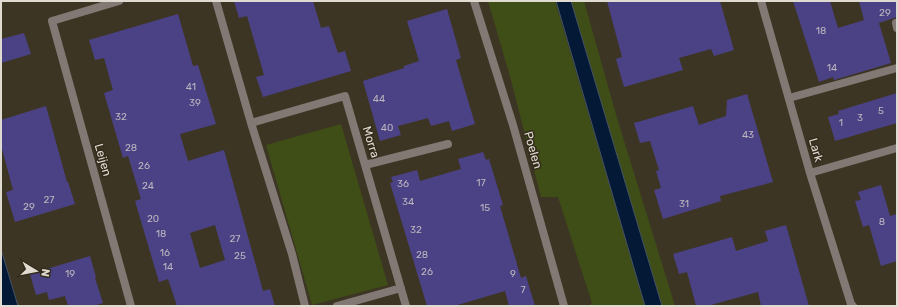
<svg xmlns="http://www.w3.org/2000/svg" width="898" height="307" viewBox="0 0 898 307" font-family="Rubik,sans-serif">
	<style>
		.green { fill: #3e4e16 }
		.water { fill: #031936; stroke: #455364 }
		.building { fill: #4b4285; fill-rule: evenodd }
		.lines { fill: none; stroke-linecap: round; stroke-linejoin: round }
		.lane { stroke: #827974; stroke-width: 8 }
		.street { stroke: #827974; stroke-width: 8 }
		.labels { text-anchor: middle; stroke-width: 3; stroke-linejoin: round; paint-order: stroke }
		.number-label { font-size: 10px; fill: #bbb5be }
		.street-label { font-size: 12px; fill: #e0dbd1; stroke: #332b1b }
	</style>
	<rect width="100%" height="100%" fill="#3d3524"/>
	<path class="green" d="M 488,1 L 555,1 L 645,306 L 589,306 L 592,303 L 558,197 L 541,197 L 511,80 Z
		M 571,1 L 584,1 L 617,118 L 675,306 L 662,306 Z
		M 341,124 L 388,285 L 312,305 L 266,145 Z"/>
	<path class="water" d="M 556,1 L 571,1 L 662,306 L 645,306 Z
		M 1,249 L 18,306 L 1,306 Z"/>
	<path class="building" d="M 234,1 L 313,1 L 321,28 L 329,26 L 338,53 L 345,51 L 351,71 L 263,97 L 256,77 L 264,75 L 247,16 L 239,18 Z
		M 607,1 L 720,1 L 734,50 L 714,56 L 711,49 L 679,58 L 683,70 L 624,87 L 616,59 L 622,57 Z
		M 793,1 L 830,1 L 838,28 L 864,20 L 859,1 L 897,1 L 897,17 L 879,23 L 891,63 L 834,80 L 833,77 L 819,82 Z
		M 447,9 L 461,58 L 456,60 L 475,124 L 452,131 L 449,121 L 431,126 L 428,118 L 398,126 L 401,135 L 380,141 L 363,81 L 404,68 L 404,66 L 419,61 L 407,21 Z
		M 178,14 L 193,66 L 198,65 L 216,124 L 180,134 L 188,161 L 224,150 L 263,291 L 270,289 L 275,306 L 177,306 L 168,279 L 159,282 L 135,201 L 141,199 L 128,156 L 123,158 L 104,93 L 113,90 L 104,58 L 95,60 L 89,40 ZM 215,225 L 225,260 L 200,268 L 190,233 Z
		M 24,33 L 31,54 L 1,63 L 1,39 Z
		M 897,93 L 897,123 L 835,141 L 828,117 L 839,114 L 838,111 Z
		M 747,94 L 773,182 L 720,196 L 721,201 L 663,219 L 654,190 L 661,188 L 656,171 L 659,170 L 650,141 L 640,143 L 634,123 L 693,106 L 699,125 L 726,116 L 727,100 Z
		M 46,106 L 67,182 L 68,182 L 75,204 L 15,222 L 6,192 L 13,190 L 1,145 L 1,120 Z
		M 483,152 L 486,160 L 489,159 L 503,205 L 500,206 L 521,278 L 526,276 L 535,306 L 509,306 L 505,291 L 454,306 L 427,306 L 390,183 L 393,182 L 391,177 L 417,170 L 420,181 L 461,169 L 458,159 Z
		M 881,185 L 890,216 L 897,214 L 897,261 L 881,266 L 869,225 L 863,227 L 855,201 L 861,200 L 858,192 Z
		M 786,225 L 809,306 L 761,306 L 758,292 L 707,306 L 696,306 L 687,272 L 679,274 L 673,254 L 732,237 L 736,251 L 768,241 L 765,231 Z
		M 90,256 L 96,277 L 95,278 L 103,303 L 93,306 L 68,306 L 65,296 L 49,300 L 47,292 L 36,295 L 30,274 Z"/>
	<g class="lines">
		<path class="lane" d="M 896,23 L 897,28
			M 789,98 L 897,68"/>
		<path class="street" d="M 119,1 L 52,21 L 131,306
			M 216,1 L 251,123 L 292,254 L 305,306
			M 474,1 L 513,125 L 564,306
			M 761,1 L 810,173 L 851,304 L 853,306
			M 251,123 L 345,96 L 406,306
			M 365,165 L 448,144
			M 810,173 L 897,148
			M 337,306 L 401,288"/>
	</g>
	<g class="labels">
		<g class="number-label">
			<text x="885" y="16">29</text>
			<text x="821" y="34">18</text>
			<text x="832" y="71">14</text>
			<text x="191" y="90">41</text>
			<text x="379" y="102">44</text>
			<text x="195" y="106">39</text>
			<text x="881" y="114">5</text>
			<text x="121" y="120">32</text>
			<text x="860" y="121">3</text>
			<text x="841" y="126">1</text>
			<text x="387" y="131">40</text>
			<text x="748" y="138">43</text>
			<text x="131" y="151">28</text>
			<text x="144" y="169">26</text>
			<text x="481" y="186">17</text>
			<text x="403" y="187">36</text>
			<text x="148" y="189">24</text>
			<text x="49" y="203">27</text>
			<text x="408" y="205">34</text>
			<text x="684" y="207">31</text>
			<text x="29" y="210">29</text>
			<text x="485" y="211">15</text>
			<text x="153" y="222">20</text>
			<text x="882" y="225">8</text>
			<text x="416" y="233">32</text>
			<text x="161" y="237">18</text>
			<text x="235" y="242">27</text>
			<text x="165" y="256">16</text>
			<text x="422" y="258">28</text>
			<text x="240" y="259">25</text>
			<text x="168" y="270">14</text>
			<text x="427" y="275">26</text>
			<text x="70" y="277">19</text>
			<text x="513" y="277">9</text>
			<text x="523" y="293">7</text>
		</g>
		<g class="street-label">
			<text transform="translate(371 142) rotate(73)" y="4">Morra</text>
			<text transform="translate(533 150) rotate(74)" y="4">Poelen</text>
			<text transform="translate(816 150) rotate(74)" y="4">Lark</text>
			<text transform="translate(103 160) rotate(74)" y="4">Leijen</text>
		</g>
	</g>
	<rect width="898" height="307" fill="none" stroke="#e0dbd1" stroke-width="4"/>
	<g transform="translate(36 271) rotate(100)" stroke="#332b1b" stroke-width="3" paint-order="stroke">
	<path d="M0-3L7 15L0 10L-7 15Z" fill="#e0dbd1"/>
	<text y="-6" font-size="11" font-weight="bold" text-anchor="middle" fill="#e0dbd1">N</text>
	</g>
</svg>
